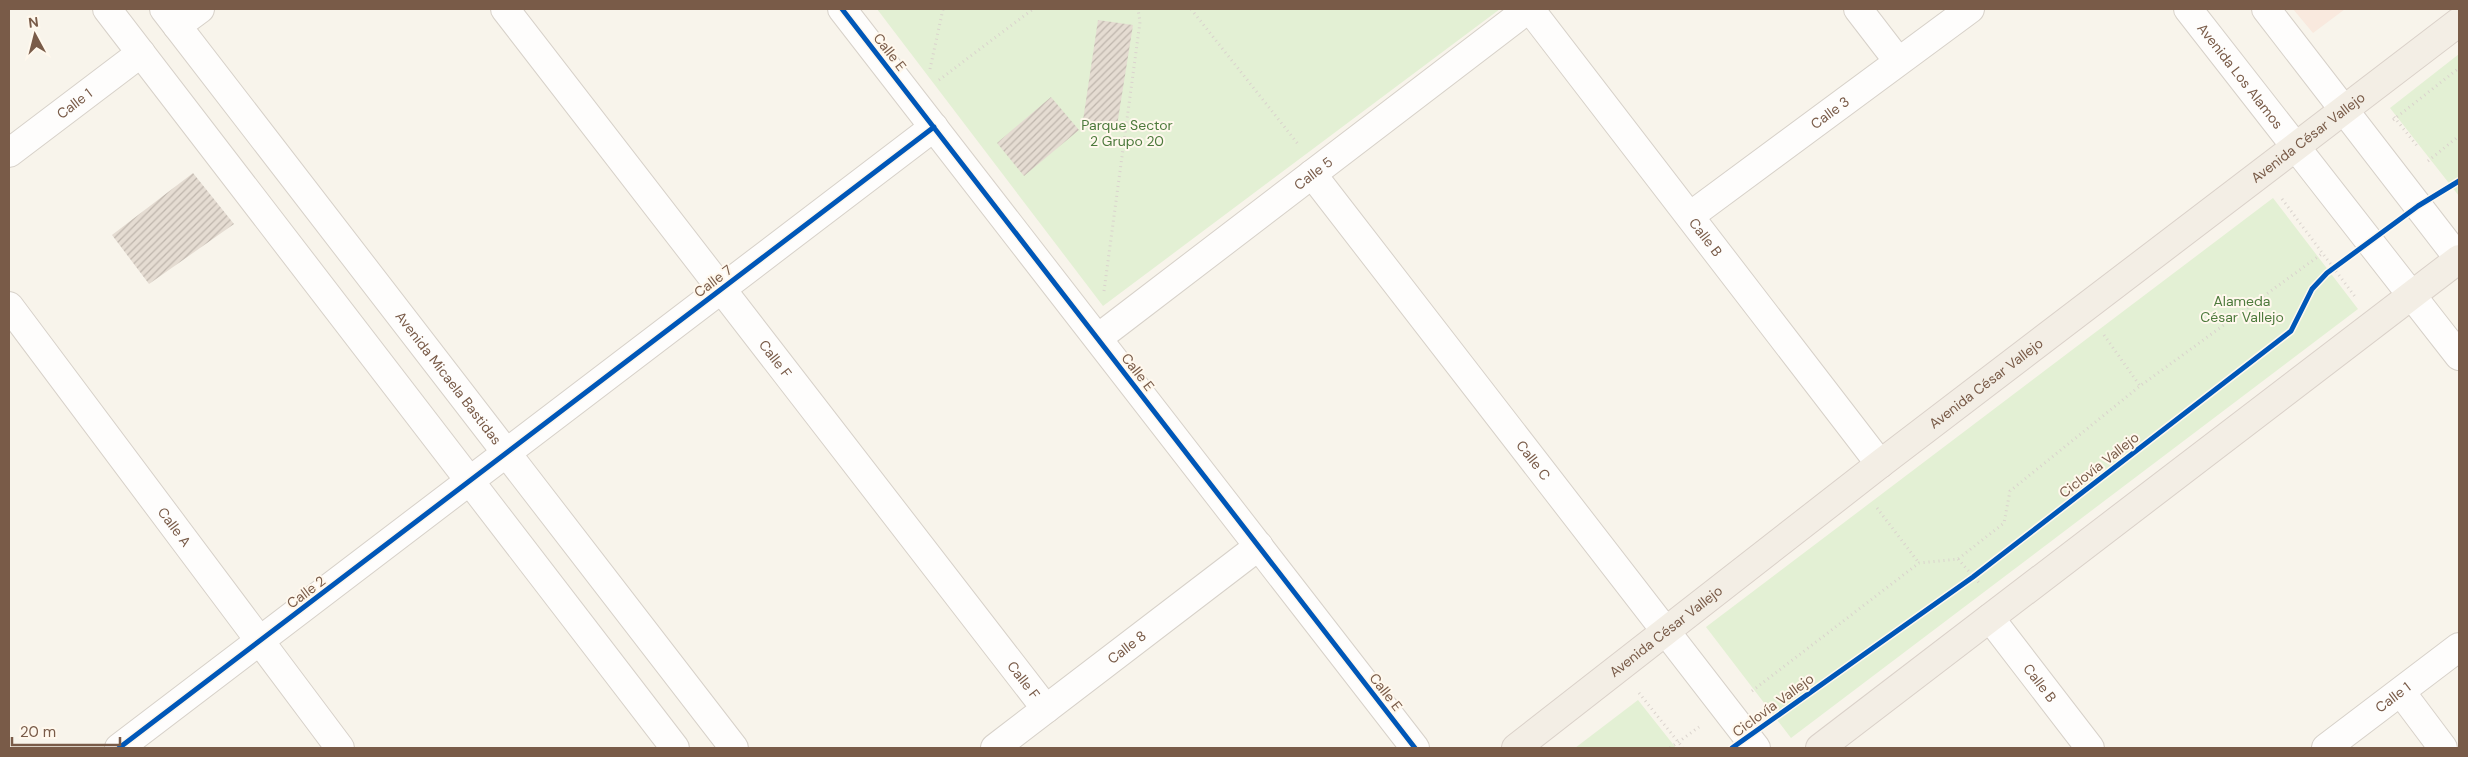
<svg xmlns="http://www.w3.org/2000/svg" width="2468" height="757" viewBox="0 0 2468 757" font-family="'DM Sans',sans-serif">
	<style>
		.commercial { fill: #f9e9de }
		.park { fill: #e3f0d4 }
		.building { fill: url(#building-hatch) }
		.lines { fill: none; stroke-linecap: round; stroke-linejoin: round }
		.minor-casing { stroke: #d7d1c9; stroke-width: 30 }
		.major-casing { stroke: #dad1c9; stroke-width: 30 }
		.path { stroke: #dad3cd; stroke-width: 3; stroke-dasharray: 1 4; stroke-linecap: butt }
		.minor { stroke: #fefdfc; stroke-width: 28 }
		.major { stroke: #f3eee5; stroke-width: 28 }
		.cycleway-casing { stroke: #fff8ed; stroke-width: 8 }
		.cycleway { stroke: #0057b8; stroke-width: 5 }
		.labels { text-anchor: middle; stroke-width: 4; stroke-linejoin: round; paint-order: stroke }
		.street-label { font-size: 14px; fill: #795b48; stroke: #fff8ed }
		.park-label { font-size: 14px; fill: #4d7a3c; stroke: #fff8ed }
	</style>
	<defs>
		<pattern id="building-hatch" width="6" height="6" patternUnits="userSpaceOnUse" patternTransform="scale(1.25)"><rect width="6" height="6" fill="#e5dcd2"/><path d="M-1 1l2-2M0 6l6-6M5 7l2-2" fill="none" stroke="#beb5ac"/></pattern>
	</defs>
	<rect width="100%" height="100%" fill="#f8f4eb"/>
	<path class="commercial" d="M 2293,9 L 2345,9 L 2313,33 Z"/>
	<path class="park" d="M 877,9 L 1500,9 L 1103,306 Z
		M 2459,54 L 2459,196 L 2390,108 Z
		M 2273,198 L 2358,309 L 1791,738 L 1706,627 Z
		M 1638,700 L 1676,748 L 1575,748 Z"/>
	<path class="building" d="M 1098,20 L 1133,25 L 1116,132 L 1082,127 Z
		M 1051,97 L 1079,130 L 1024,176 L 997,143 Z
		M 193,173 L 234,224 L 149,284 L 112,235 Z"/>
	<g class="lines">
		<g class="minor-casing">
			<g id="minor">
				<path d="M 107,9 L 675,748"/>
				<path id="s1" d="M 164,9 L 734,748"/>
				<path id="s2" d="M 505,9 L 1046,709"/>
				<path d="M 842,9 L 1415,748"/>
				<path id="s3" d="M 1530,9 L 1880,464"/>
				<path d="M 1858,9 L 1898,61"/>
				<path id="s4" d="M 2188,9 L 2459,356"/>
				<path d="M 2266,9 L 2459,259"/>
				<path d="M 177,26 L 200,9"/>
				<path id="s5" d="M 9,153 L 141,53"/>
				<path id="s6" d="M 1312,174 L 1756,748"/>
				<path id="s7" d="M 1690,216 L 1970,9"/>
				<path id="s8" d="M 9,306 L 340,748"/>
				<path id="s9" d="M 1098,338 L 1528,9"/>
				<path id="s10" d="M 1990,618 L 2090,748"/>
				<path d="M 2401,692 L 2443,748"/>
				<path d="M 119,748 L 934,127"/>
				<path id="s11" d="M 995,748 L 1259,546"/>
				<path id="s12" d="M 2326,748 L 2459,647"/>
			</g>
		</g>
		<g class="major-casing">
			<g id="major">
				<path id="s13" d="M 1516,748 L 1880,464 L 2459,22"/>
				<path d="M 1820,748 L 2459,259"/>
			</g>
		</g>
		<path class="path" d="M 1191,9 L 1298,144
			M 930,69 L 943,9
			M 939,80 L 1033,9
			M 2394,117 L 2418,147
			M 2393,120 L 2459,68
			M 2428,161 L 2459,136
			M 2282,199 L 2356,298
			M 1104,291 L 1140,22 L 1138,9
			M 2104,335 L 2140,386
			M 1877,508 L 1919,563
			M 1958,559 L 1981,585
			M 1752,691 L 1919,563 L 1958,559 L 2004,523 L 2010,491 L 2140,386 L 2323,253
			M 1639,693 L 1683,748
			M 1670,748 L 1699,727"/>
		<use href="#minor" class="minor"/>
		<use href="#major" class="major"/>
		<g class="cycleway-casing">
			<path id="cycleway" d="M 842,9 L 1415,748
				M 119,748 L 934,127
				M 1732,748 L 1973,577 L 2291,331 L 2312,289 L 2327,273 L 2418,206 L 2459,181"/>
		</g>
		<use href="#cycleway" class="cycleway"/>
	</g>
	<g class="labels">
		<g class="street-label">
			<text transform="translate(890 52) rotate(52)" y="5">Calle E</text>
			<text dy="5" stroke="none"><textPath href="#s4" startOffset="85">Avenida Los Alamos</textPath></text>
			<text dy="5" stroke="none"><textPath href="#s5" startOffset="82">Calle 1</textPath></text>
			<text dy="5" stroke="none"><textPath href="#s7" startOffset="174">Calle 3</textPath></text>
			<text dy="5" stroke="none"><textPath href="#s13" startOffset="1000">Avenida César Vallejo</textPath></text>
			<text dy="5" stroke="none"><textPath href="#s9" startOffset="271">Calle 5</textPath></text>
			<text dy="5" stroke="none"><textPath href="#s3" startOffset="288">Calle B</textPath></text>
			<text transform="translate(713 281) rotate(-37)" y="5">Calle 7</text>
			<text dy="5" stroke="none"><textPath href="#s2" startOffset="442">Calle F</textPath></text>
			<text transform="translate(1138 372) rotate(52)" y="5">Calle E</text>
			<text dy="5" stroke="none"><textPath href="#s1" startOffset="466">Avenida Micaela Bastidas</textPath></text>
			<text dy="5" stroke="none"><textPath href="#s13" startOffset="595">Avenida César Vallejo</textPath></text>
			<text dy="5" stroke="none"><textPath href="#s6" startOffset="362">Calle C</textPath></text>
			<text transform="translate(2099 465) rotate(-38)" y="5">Ciclovía Vallejo</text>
			<text dy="5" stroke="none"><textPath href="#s8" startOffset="276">Calle A</textPath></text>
			<text transform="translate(306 592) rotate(-37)" y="5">Calle 2</text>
			<text dy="5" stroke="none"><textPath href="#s13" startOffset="190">Avenida César Vallejo</textPath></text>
			<text dy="5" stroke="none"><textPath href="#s11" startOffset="166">Calle 8</textPath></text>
			<text dy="5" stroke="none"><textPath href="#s2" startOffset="848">Calle F</textPath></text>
			<text dy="5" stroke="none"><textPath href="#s10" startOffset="82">Calle B</textPath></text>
			<text transform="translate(1386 692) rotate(52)" y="5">Calle E</text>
			<text dy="5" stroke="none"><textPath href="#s12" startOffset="84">Calle 1</textPath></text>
			<text transform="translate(1773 705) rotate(-36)" y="5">Ciclovía Vallejo</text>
		</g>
		<g class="park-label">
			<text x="1127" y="130">Parque Sector<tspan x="1127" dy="16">2 Grupo 20</tspan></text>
			<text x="2242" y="306">Alameda<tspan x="2242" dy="16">César Vallejo</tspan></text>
		</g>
	</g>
	<rect width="2468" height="757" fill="none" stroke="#795b48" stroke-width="20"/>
	<g transform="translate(35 35) rotate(353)" stroke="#fff8ed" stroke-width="4" paint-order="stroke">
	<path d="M0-4L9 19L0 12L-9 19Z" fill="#795b48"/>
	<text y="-8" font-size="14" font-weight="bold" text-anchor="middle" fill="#795b48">N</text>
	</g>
	<path d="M12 737v8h108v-8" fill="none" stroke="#795b48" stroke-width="2.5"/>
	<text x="20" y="737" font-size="15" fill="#795b48" stroke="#fff8ed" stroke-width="4" paint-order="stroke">20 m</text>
</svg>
